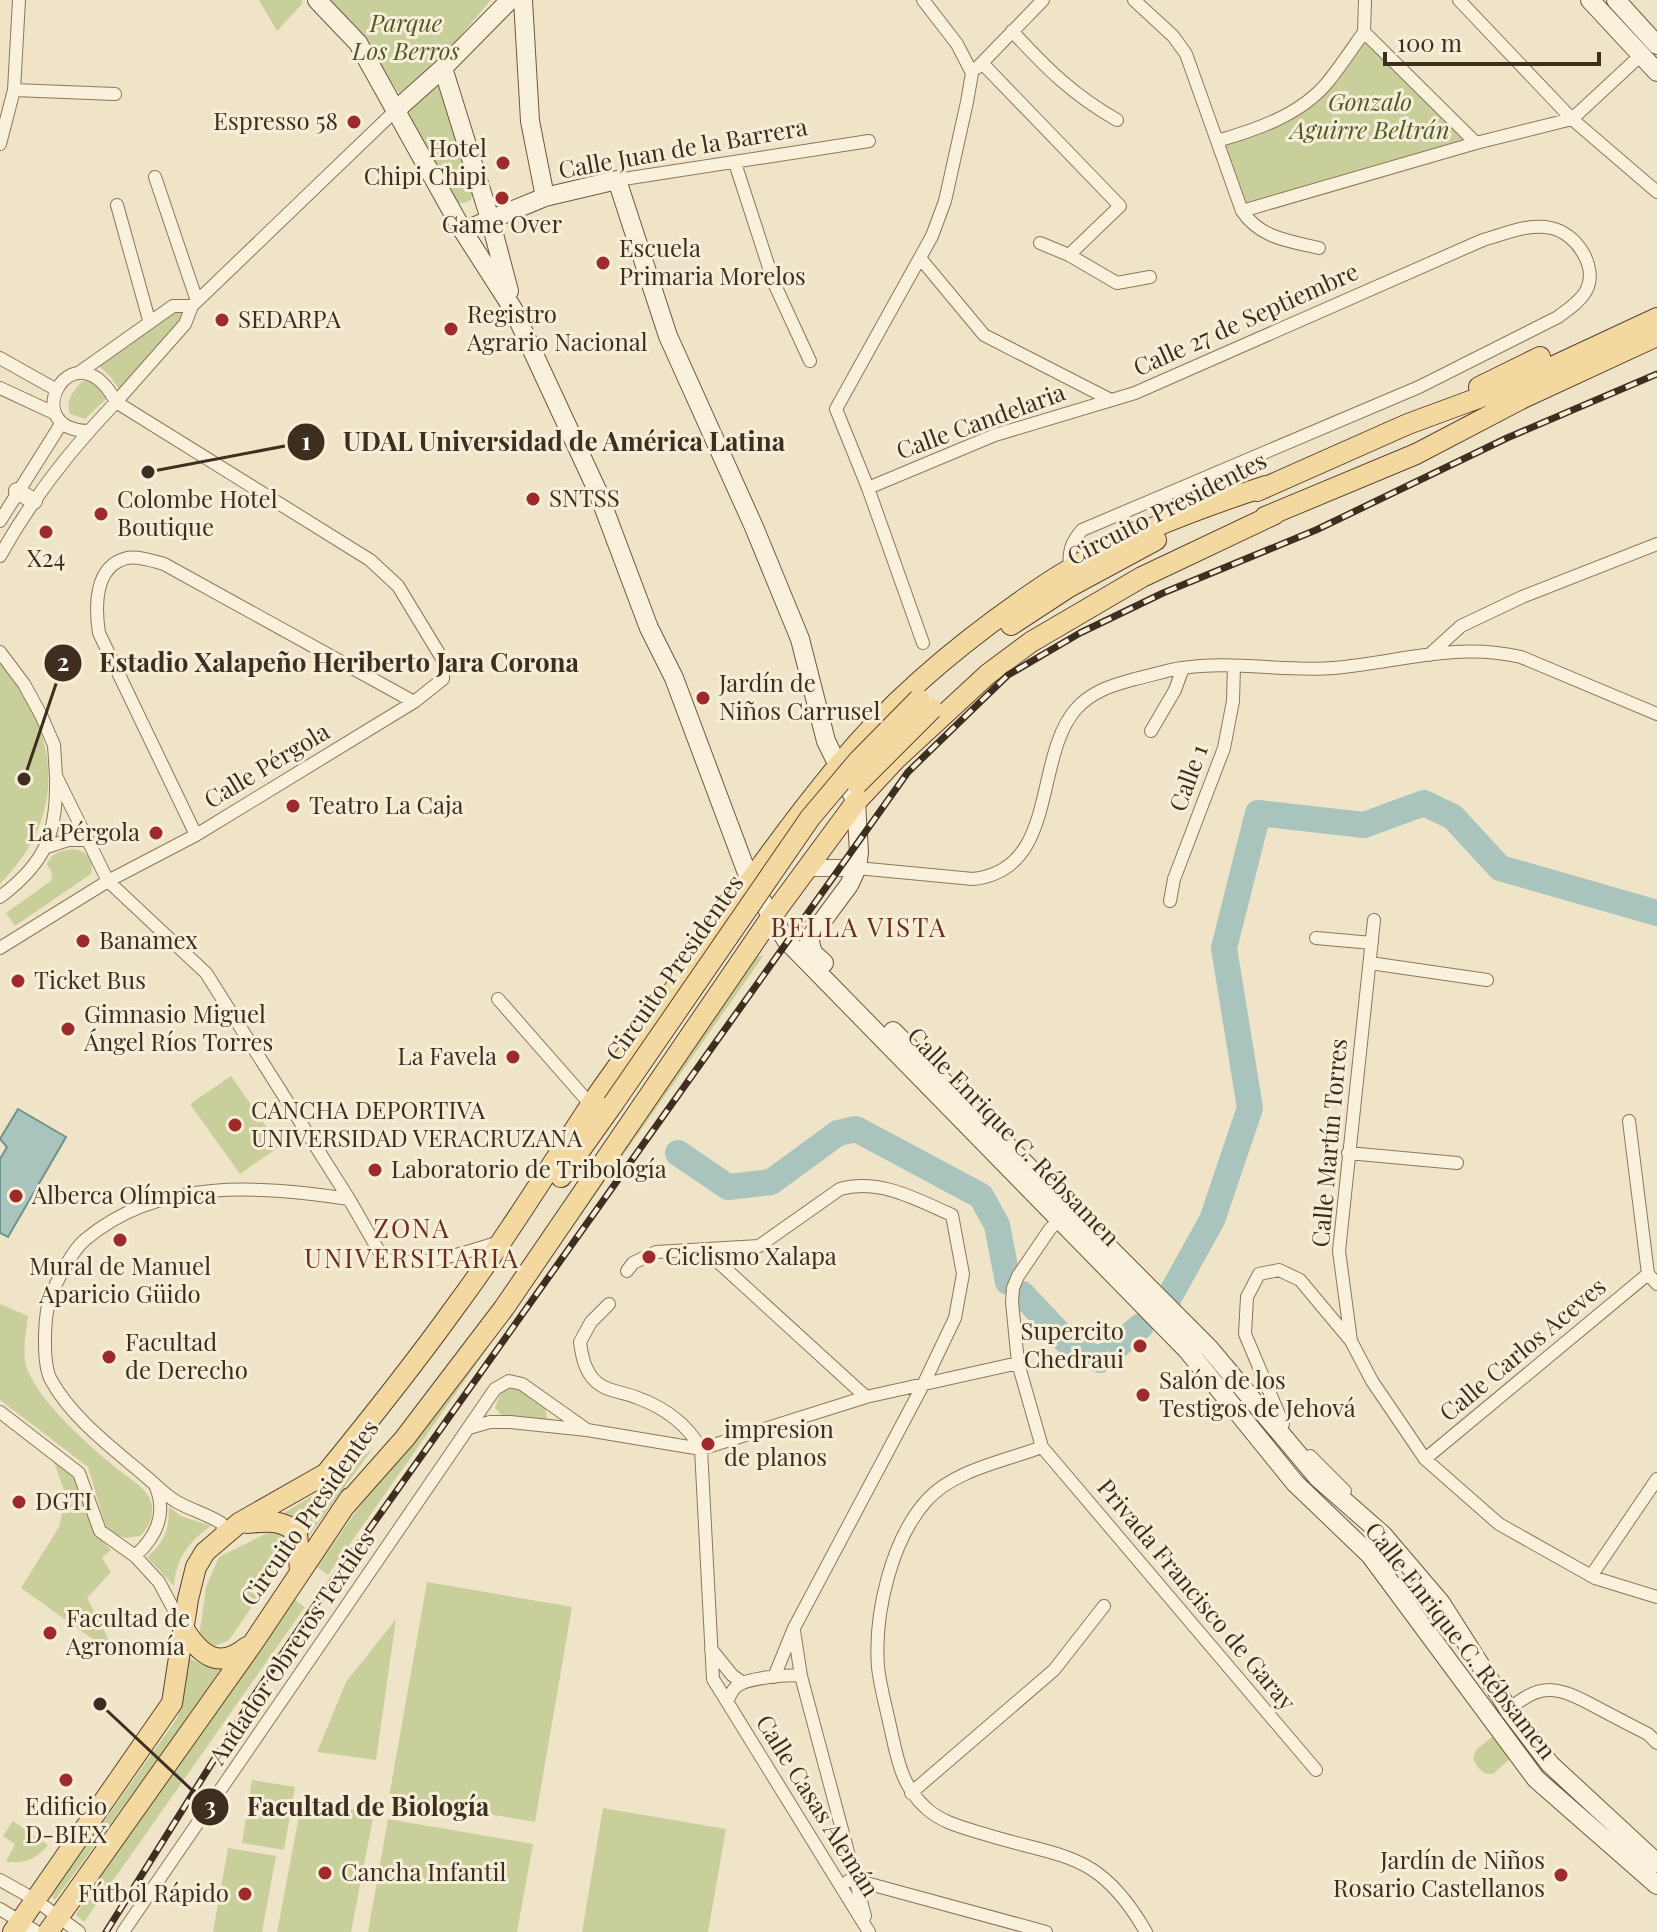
<svg xmlns="http://www.w3.org/2000/svg" width="1657" height="1932" viewBox="0 0 1657 1932" font-family="'Playfair Display',serif">
	<style>
		.green { fill: #c9cf9b }
		.water { fill: #a9c4bc; stroke: #6f938a; stroke-width: 2 }
		.lines { fill: none; stroke-linecap: round; stroke-linejoin: round }
		.river { stroke: #a9c4bc; stroke-width: 26 }
		.minor-casing { stroke: #8d765c; stroke-width: 14 }
		.tertiary-casing { stroke: #8d765c; stroke-width: 18 }
		.secondary-casing { stroke: #6f573f; stroke-width: 20 }
		.primary-casing { stroke: #5b4430; stroke-width: 22 }
		.minor { stroke: #faf1dc; stroke-width: 12 }
		.tertiary { stroke: #faf1dc; stroke-width: 16 }
		.secondary { stroke: #faf1dc; stroke-width: 18 }
		.primary { stroke: #f3d9a0; stroke-width: 20 }
		.rail-casing { stroke: #3d2e20; stroke-width: 7 }
		.rail { stroke: #f7eed8; stroke-width: 4; stroke-dasharray: 12; stroke-linecap: butt }
		.primary-bridge-casing { stroke: #5b4430; stroke-width: 22; stroke-linecap: butt }
		.primary-bridge { stroke: #f3d9a0; stroke-width: 20 }
		.poi-dot { fill: #9e2a2b; stroke: #f7eed8; stroke-width: 3 }
		.labels { text-anchor: middle; stroke-width: 6; stroke-linejoin: round; paint-order: stroke }
		.park-label { font-size: 24px; font-style: italic; fill: #4d5a26; stroke: #f7eed8 }
		.poi-label { font-size: 24px; fill: #3d2e20; stroke: #f7eed8; text-anchor: start }
		.street-label { font-size: 24px; fill: #3d2e20; stroke: #f7eed8 }
		.neighbourhood-label { font-size: 26px; letter-spacing: 2px; fill: #6b2e1e; stroke: #f7eed8 }
		.leader { fill: none; stroke: #3d2e20; stroke-width: 3 }
		.callout-dot { fill: #3d2e20; stroke: #f7eed8; stroke-width: 3 }
		.mark-label { font-size: 24px; text-anchor: middle; font-weight: bold; fill: #fff }
		.callout-label { font-size: 26px; text-anchor: middle; font-weight: bold; fill: #3d2e20; stroke: #f7eed8; stroke-width: 6; stroke-linejoin: round; paint-order: stroke }
	</style>
	<rect width="100%" height="100%" fill="#f0e4c8"/>
	<path class="green" d="M 259,0 L 301,0 L 303,3 L 277,31 Z
		M 324,0 L 491,0 L 438,62 L 399,93 L 347,20 Z
		M 1364,32 L 1476,143 L 1242,211 L 1217,141 L 1293,111 L 1325,85 Z
		M 438,79 L 473,190 L 471,200 L 465,203 L 458,203 L 407,112 Z
		M 180,309 L 186,312 L 120,391 L 110,376 L 99,366 Z
		M 82,381 L 95,381 L 104,390 L 106,399 L 85,419 L 70,414 C 65,400 73,392 82,381 Z
		M 0,660 C 59,733 70,813 0,884 Z
		M 74,849 C 88,852 94,860 91,874 L 15,926 L 6,913 L 52,880 L 51,871 L 47,865 C 50,853 62,850 74,849 Z
		M 764,955 L 328,1575 L 317,1567 L 357,1510 L 438,1405 L 756,957 Z
		M 231,1076 L 280,1146 L 240,1174 L 190,1104 Z
		M 0,1304 L 28,1316 C 26,1334 21,1354 28,1371 C 43,1406 88,1444 116,1468 C 126,1476 143,1486 149,1497 C 156,1512 151,1525 140,1536 L 126,1538 L 113,1534 L 105,1524 L 88,1467 L 0,1400 Z
		M 515,1387 L 545,1406 L 547,1419 L 541,1421 L 502,1415 L 495,1408 L 501,1392 Z
		M 373,1448 L 306,1540 L 279,1516 L 336,1481 Z
		M 53,1460 L 76,1478 L 96,1534 L 111,1550 L 102,1558 L 111,1572 L 87,1598 L 118,1657 L 21,1588 L 59,1527 L 66,1495 Z
		M 169,1507 L 181,1516 L 211,1526 C 189,1541 176,1558 174,1586 L 147,1557 C 165,1542 169,1529 169,1507 Z
		M 275,1529 L 291,1536 L 292,1548 L 229,1640 L 210,1648 L 199,1637 L 206,1587 L 219,1557 Z
		M 427,1582 L 572,1607 L 535,1822 L 389,1797 Z
		M 295,1600 L 305,1607 L 84,1922 L 76,1915 L 87,1896 Z
		M 396,1619 L 376,1760 L 317,1752 L 346,1682 Z
		M 189,1658 L 205,1666 L 221,1668 L 196,1706 L 55,1900 L 51,1896 L 178,1717 Z
		M 1493,1736 L 1511,1758 L 1493,1774 C 1481,1775 1478,1768 1473,1759 L 1476,1750 Z
		M 252,1780 L 295,1787 L 284,1850 L 242,1843 Z
		M 302,1800 L 374,1813 L 351,1932 L 277,1932 Z
		M 603,1808 L 726,1829 L 708,1932 L 582,1932 Z
		M 388,1819 L 533,1844 L 517,1932 L 368,1932 Z
		M 13,1821 L 48,1845 C 35,1860 26,1863 6,1862 L 15,1844 L 3,1836 Z
		M 228,1848 L 276,1856 L 262,1932 L 213,1932 Z"/>
	<path class="water" d="M 18,1109 L 66,1137 L 8,1237 L 0,1233 L 0,1159 L 7,1147 L 0,1139 Z"/>
	<g class="lines">
		<path class="river" d="M 678,1153 L 728,1187 L 771,1182 L 838,1133 L 856,1129 L 981,1196 L 997,1225 L 1008,1282
			M 1022,1294 L 1071,1346 L 1100,1360 L 1141,1326
			M 1167,1301 L 1212,1220 L 1250,1108 L 1224,948 L 1258,813 L 1364,825 L 1424,803 L 1453,817 L 1500,868 L 1657,913"/>
		<g class="minor-casing">
			<path id="minor" d="M 923,0 L 957,44 L 972,73 L 967,102 L 945,201 L 932,236 L 836,409 L 868,488 L 923,643
				M 1134,0 L 1173,36 L 1186,54 L 1242,211 C 1260,238 1289,241 1319,248
				M 1459,0 L 1572,119 L 1657,192
				M 1012,31 C 1046,68 1073,95 1117,120
				M 1364,32 L 1476,143
				M 1364,32 L 1365,0
				M 982,63 L 1120,206 L 1069,255
				M 977,68 L 1043,0
				M 14,90 L 115,94
				M 1217,141 C 1256,130 1300,115 1327,83 C 1340,67 1352,49 1364,32
				M 0,144 L 14,90 L 19,0
				M 735,163 L 774,283 L 810,361
				M 155,177 L 197,301
				M 617,180 L 869,141
				M 117,205 L 149,320
				M 1242,211 L 1476,143 L 1572,119 L 1641,55
				M 1040,243 L 1069,255 L 1117,283 L 1150,277
				M 920,258 L 984,335 L 1111,400
				M 0,358 L 55,389
				M 80,372 L 173,306 L 192,306
				M 0,388 L 54,413
				M 868,488 L 995,435 L 1135,393 L 1483,240 C 1505,234 1528,223 1551,228 C 1576,233 1599,267 1586,291 C 1579,303 1568,309 1558,317 L 1419,387 L 1082,530 C 1071,543 1068,552 1070,569
				M 0,521 L 61,424
				M 0,556 C 31,500 71,449 116,402 C 74,323 15,429 88,431
				M 0,652 L 24,684 L 41,715 L 54,745 L 56,776 L 108,881 L 206,973 L 349,1199 L 384,1260 C 424,1267 461,1254 499,1242
				M 1429,655 L 1461,626 L 1522,597 L 1657,544
				M 1151,731 L 1175,690 L 1183,668
				M 196,835 L 99,633 C 95,607 94,566 127,558 C 139,556 153,561 164,564 L 414,702
				M 47,847 L 68,840 L 87,840
				M 857,868 L 973,879 C 1059,870 1033,758 1076,709 C 1092,691 1113,685 1135,679 C 1150,676 1166,670 1182,668 C 1232,660 1284,672 1334,668 C 1400,662 1455,642 1521,657 L 1657,714
				M 0,897 C 44,864 57,836 56,781
				M 1170,901 L 1174,879 L 1224,748 L 1233,701 L 1234,667
				M 1374,920 L 1339,1251 L 1351,1341 L 1372,1381 L 1425,1459 L 1499,1524 L 1595,1578 L 1657,1597
				M 1316,938 L 1372,943
				M 0,948 L 108,881 L 196,835 L 414,702 L 443,679 L 443,660 L 398,586 L 370,560 L 116,402 L 185,324 L 192,306 L 396,110
				M 1370,963 L 1487,980
				M 498,999 L 591,1105
				M 1629,1121 L 1648,1274 L 1657,1284
				M 1348,1153 L 1457,1163
				M 1065,1215 L 1050,1229 L 1018,1276 L 1013,1288 L 1012,1302 L 1018,1363 L 1042,1447 L 1316,1770
				M 705,1250 L 866,1397
				M 627,1271 L 633,1263 L 656,1252 L 759,1246 L 840,1189 C 879,1178 916,1199 952,1215 L 963,1274 L 955,1318 L 923,1385 L 794,1628 L 774,1677
				M 609,1304 L 591,1322 L 580,1342 C 582,1358 586,1377 602,1386 C 612,1392 627,1393 638,1398 C 665,1408 687,1424 701,1449 L 713,1679 L 869,1932
				M 0,1412 L 79,1473 L 100,1531 L 135,1556 L 159,1582 L 182,1625
				M 469,1428 L 490,1422 L 510,1422 L 587,1430 L 701,1449 L 866,1397 L 1018,1363
				M 1278,1429 L 1283,1424 L 1245,1334 L 1247,1297 L 1259,1274 L 1279,1270 L 1300,1280 L 1351,1341
				M 1042,1447 C 1005,1461 954,1470 927,1500 C 891,1540 874,1614 878,1667 C 880,1686 886,1707 890,1726 C 897,1757 901,1786 926,1808 C 941,1822 961,1827 981,1833 C 1063,1859 1098,1849 1146,1932
				M 1310,1456 L 1345,1491
				M 1425,1459 L 1648,1274
				M 225,1534 L 221,1523 C 207,1514 191,1510 177,1502 C 165,1495 155,1484 144,1475 C 111,1447 72,1418 51,1380 C 42,1363 44,1313 51,1296 C 57,1280 73,1249 86,1239 C 160,1177 260,1186 349,1199
				M 135,1556 C 156,1537 167,1515 156,1487
				M 1591,1576 L 1657,1479
				M 794,1631 L 801,1676 L 865,1916
				M 711,1649 L 732,1675 L 743,1683
				M 727,1702 C 729,1697 732,1690 737,1686 C 747,1678 788,1674 801,1676
				M 1509,1710 C 1541,1680 1561,1688 1596,1707 C 1613,1716 1630,1725 1648,1734 L 1657,1743
				M 911,1793 L 1054,1670 L 1104,1606
				M 0,1880 L 34,1899 L 79,1932
				M 848,1881 L 855,1880 L 1046,1932
				M 0,1909 L 37,1932
				M 123,1932 L 495,1389 L 509,1381 L 522,1384 L 587,1430"/>
		</g>
		<g class="tertiary-casing">
			<path id="tertiary" d="M 17,491 L 34,501
				M 807,868 L 857,868"/>
		</g>
		<g class="secondary-casing">
			<path id="secondary" d="M 317,0 L 358,43 L 463,231 L 513,309 L 597,490 L 649,628 L 674,678 L 750,881 L 786,940 L 1188,1351 L 1295,1483 L 1370,1555 L 1536,1779 L 1657,1885
				M 523,0 L 530,121 L 545,197
				M 1590,0 L 1657,72
				M 1616,0 L 1657,45
				M 443,68 L 490,219 L 509,291
				M 396,110 L 443,68 L 510,0
				M 463,231 L 545,197 L 617,180 L 668,336 L 754,527 L 800,639 L 826,741 L 856,802 L 859,852 L 857,868 L 849,885 L 809,939 L 813,953 L 824,963
				M 893,1031 L 1209,1348 L 1318,1478 L 1383,1535 L 1441,1603 L 1509,1710 L 1550,1764 L 1657,1863"/>
		</g>
		<g class="primary-casing">
			<path id="primary" d="M 1479,387 L 1540,357
				M 1257,491 L 1408,424 L 1511,386 L 1657,318
				M 1265,517 L 1416,454 L 1523,398 L 1657,336
				M 1011,625 L 1069,587 L 1156,540
				M 561,1177 L 613,1104
				M 324,1476 C 368,1422 412,1367 453,1310 C 502,1244 545,1175 590,1106 C 613,1071 639,1038 664,1004 C 720,924 775,842 838,766 C 893,698 965,639 1037,590 C 1107,542 1187,512 1266,486
				M 344,1507 L 405,1438 L 504,1308 L 772,916 L 856,802 L 896,759 L 988,674 L 1031,642 L 1142,577 L 1275,514
				M 247,1523 C 267,1521 282,1519 297,1533 L 300,1570
				M 184,1629 C 201,1656 219,1670 247,1647
				M 13,1932 L 172,1703 L 188,1599 L 196,1567 L 205,1552 L 239,1523 L 334,1469
				M 48,1932 L 253,1643 L 350,1498"/>
		</g>
		<use href="#minor" class="minor"/>
		<use href="#tertiary" class="tertiary"/>
		<use href="#secondary" class="secondary"/>
		<use href="#primary" class="primary"/>
		<g class="rail-casing">
			<path id="rail" d="M 106,1932 L 252,1699 L 314,1607 L 908,772 L 1008,675 L 1080,633 L 1163,593 L 1316,530 L 1507,438 L 1657,374"/>
		</g>
		<use href="#rail" class="rail"/>
		<g class="primary-bridge-casing">
			<path id="primary-bridge" d="M 857,784 L 932,709
				M 613,1104 L 810,818 L 858,761 L 919,699"/>
		</g>
		<use href="#primary-bridge" class="primary-bridge"/>
	</g>
	<g class="poi-dot">
		<circle cx="354" cy="122" r="8"/>
		<circle cx="503" cy="163" r="8"/>
		<circle cx="502" cy="198" r="8"/>
		<circle cx="603" cy="263" r="8"/>
		<circle cx="222" cy="320" r="8"/>
		<circle cx="451" cy="329" r="8"/>
		<circle cx="533" cy="499" r="8"/>
		<circle cx="101" cy="514" r="8"/>
		<circle cx="46" cy="532" r="8"/>
		<circle cx="703" cy="698" r="8"/>
		<circle cx="293" cy="806" r="8"/>
		<circle cx="156" cy="833" r="8"/>
		<circle cx="83" cy="941" r="8"/>
		<circle cx="18" cy="981" r="8"/>
		<circle cx="68" cy="1029" r="8"/>
		<circle cx="513" cy="1057" r="8"/>
		<circle cx="235" cy="1125" r="8"/>
		<circle cx="375" cy="1170" r="8"/>
		<circle cx="16" cy="1196" r="8"/>
		<circle cx="120" cy="1240" r="8"/>
		<circle cx="649" cy="1257" r="8"/>
		<circle cx="1140" cy="1346" r="8"/>
		<circle cx="109" cy="1357" r="8"/>
		<circle cx="1143" cy="1395" r="8"/>
		<circle cx="708" cy="1444" r="8"/>
		<circle cx="19" cy="1502" r="8"/>
		<circle cx="50" cy="1633" r="8"/>
		<circle cx="66" cy="1780" r="8"/>
		<circle cx="325" cy="1873" r="8"/>
		<circle cx="1561" cy="1875" r="8"/>
		<circle cx="245" cy="1894" r="8"/>
	</g>
	<g class="labels">
		<g class="park-label">
			<text x="406" y="32">Parque<tspan x="406" dy="28">Los Berros</tspan></text>
			<text x="1370" y="111">Gonzalo<tspan x="1370" dy="28">Aguirre Beltrán</tspan></text>
		</g>
		<g class="poi-label">
			<text x="338" y="130" text-anchor="end">Espresso 58</text>
			<text x="487" y="157" text-anchor="end">Hotel<tspan x="487" dy="28">Chipi Chipi</tspan></text>
			<text x="502" y="233" text-anchor="middle">Game Over</text>
			<text x="619" y="257">Escuela<tspan x="619" dy="28">Primaria Morelos</tspan></text>
			<text x="467" y="323">Registro<tspan x="467" dy="28">Agrario Nacional</tspan></text>
			<text x="238" y="328">SEDARPA</text>
			<text x="549" y="507">SNTSS</text>
			<text x="117" y="508">Colombe Hotel<tspan x="117" dy="28">Boutique</tspan></text>
			<text x="46" y="567" text-anchor="middle">X24</text>
			<text x="719" y="692">Jardín de<tspan x="719" dy="28">Niños Carrusel</tspan></text>
			<text x="309" y="814">Teatro La Caja</text>
			<text x="140" y="841" text-anchor="end">La Pérgola</text>
			<text x="99" y="949">Banamex</text>
			<text x="34" y="989">Ticket Bus</text>
			<text x="84" y="1023">Gimnasio Miguel<tspan x="84" dy="28">Ángel Ríos Torres</tspan></text>
			<text x="497" y="1065" text-anchor="end">La Favela</text>
			<text x="251" y="1119">CANCHA DEPORTIVA<tspan x="251" dy="28">UNIVERSIDAD VERACRUZANA</tspan></text>
			<text x="391" y="1178">Laboratorio de Tribología</text>
			<text x="32" y="1204">Alberca Olímpica</text>
			<text x="665" y="1265">Ciclismo Xalapa</text>
			<text x="120" y="1275" text-anchor="middle">Mural de Manuel<tspan x="120" dy="28">Aparicio Güido</tspan></text>
			<text x="1124" y="1340" text-anchor="end">Supercito<tspan x="1124" dy="28">Chedraui</tspan></text>
			<text x="125" y="1351">Facultad<tspan x="125" dy="28">de Derecho</tspan></text>
			<text x="1159" y="1389">Salón de los<tspan x="1159" dy="28">Testigos de Jehová</tspan></text>
			<text x="724" y="1438">impresion<tspan x="724" dy="28">de planos</tspan></text>
			<text x="35" y="1510">DGTI</text>
			<text x="66" y="1627">Facultad de<tspan x="66" dy="28">Agronomía</tspan></text>
			<text x="66" y="1815" text-anchor="middle">Edificio<tspan x="66" dy="28">D-BIEX</tspan></text>
			<text x="1545" y="1869" text-anchor="end">Jardín de Niños<tspan x="1545" dy="28">Rosario Castellanos</tspan></text>
			<text x="341" y="1881">Cancha Infantil</text>
			<text x="229" y="1902" text-anchor="end">Fútbol Rápido</text>
		</g>
		<g class="street-label">
			<text transform="translate(683 149) rotate(-10)" y="8">Calle Juan de la Barrera</text>
			<text transform="translate(1246 320) rotate(-24)" y="8">Calle 27 de Septiembre</text>
			<text transform="translate(981 422) rotate(-20)" y="8">Calle Candelaria</text>
			<text transform="translate(1167 509) rotate(-27)" y="8">Circuito Presidentes</text>
			<text transform="translate(267 766) rotate(-31)" y="8">Calle Pérgola</text>
			<text transform="translate(1189 778) rotate(-70)" y="8">Calle 1</text>
			<text transform="translate(675 968) rotate(-55)" y="8">Circuito Presidentes</text>
			<text transform="translate(1013 1137) rotate(46)" y="8">Calle Enrique C. Rébsamen</text>
			<text transform="translate(1330 1143) rotate(-85)" y="8">Calle Martín Torres</text>
			<text transform="translate(1523 1350) rotate(-40)" y="8">Calle Carlos Aceves</text>
			<text transform="translate(310 1513) rotate(-55)" y="8">Circuito Presidentes</text>
			<text transform="translate(1196 1595) rotate(50)" y="8">Privada Francisco de Garay</text>
			<text transform="translate(1460 1641) rotate(52)" y="8">Calle Enrique C. Rébsamen</text>
			<text transform="translate(292 1648) rotate(-56)" y="8">Andador Obreros Textiles</text>
			<text transform="translate(817 1806) rotate(58)" y="8">Calle Casas Alemán</text>
		</g>
		<g class="neighbourhood-label">
			<text x="859" y="937">BELLA VISTA</text>
			<text x="412" y="1238">ZONA<tspan x="412" dy="30">UNIVERSITARIA</tspan></text>
		</g>
	</g>
	<path class="leader" d="M148 472L306 442M24 779L63 663M100 1704L210 1807"/>
	<g class="callout-dot">
		<circle cx="148" cy="472" r="8"/>
		<circle cx="24" cy="779" r="8"/>
		<circle cx="100" cy="1704" r="8"/>
		<circle cx="306" cy="442" r="20"/>
		<circle cx="63" cy="663" r="20"/>
		<circle cx="210" cy="1807" r="20"/>
	</g>
	<g class="mark-label">
		<text x="306" y="450">1</text>
		<text x="63" y="671">2</text>
		<text x="210" y="1815">3</text>
	</g>
	<g class="callout-label">
		<text x="564" y="451">UDAL Universidad de América Latina</text>
		<text x="339" y="672">Estadio Xalapeño Heriberto Jara Corona</text>
		<text x="368" y="1816">Facultad de Biología</text>
	</g>
	<path d="M1385 52v12h214v-12" fill="none" stroke="#3d2e20" stroke-width="4"/>
	<text x="1397" y="52" font-size="24" fill="#3d2e20" stroke="#f7eed8" stroke-width="6" paint-order="stroke">100 m</text>
</svg>
